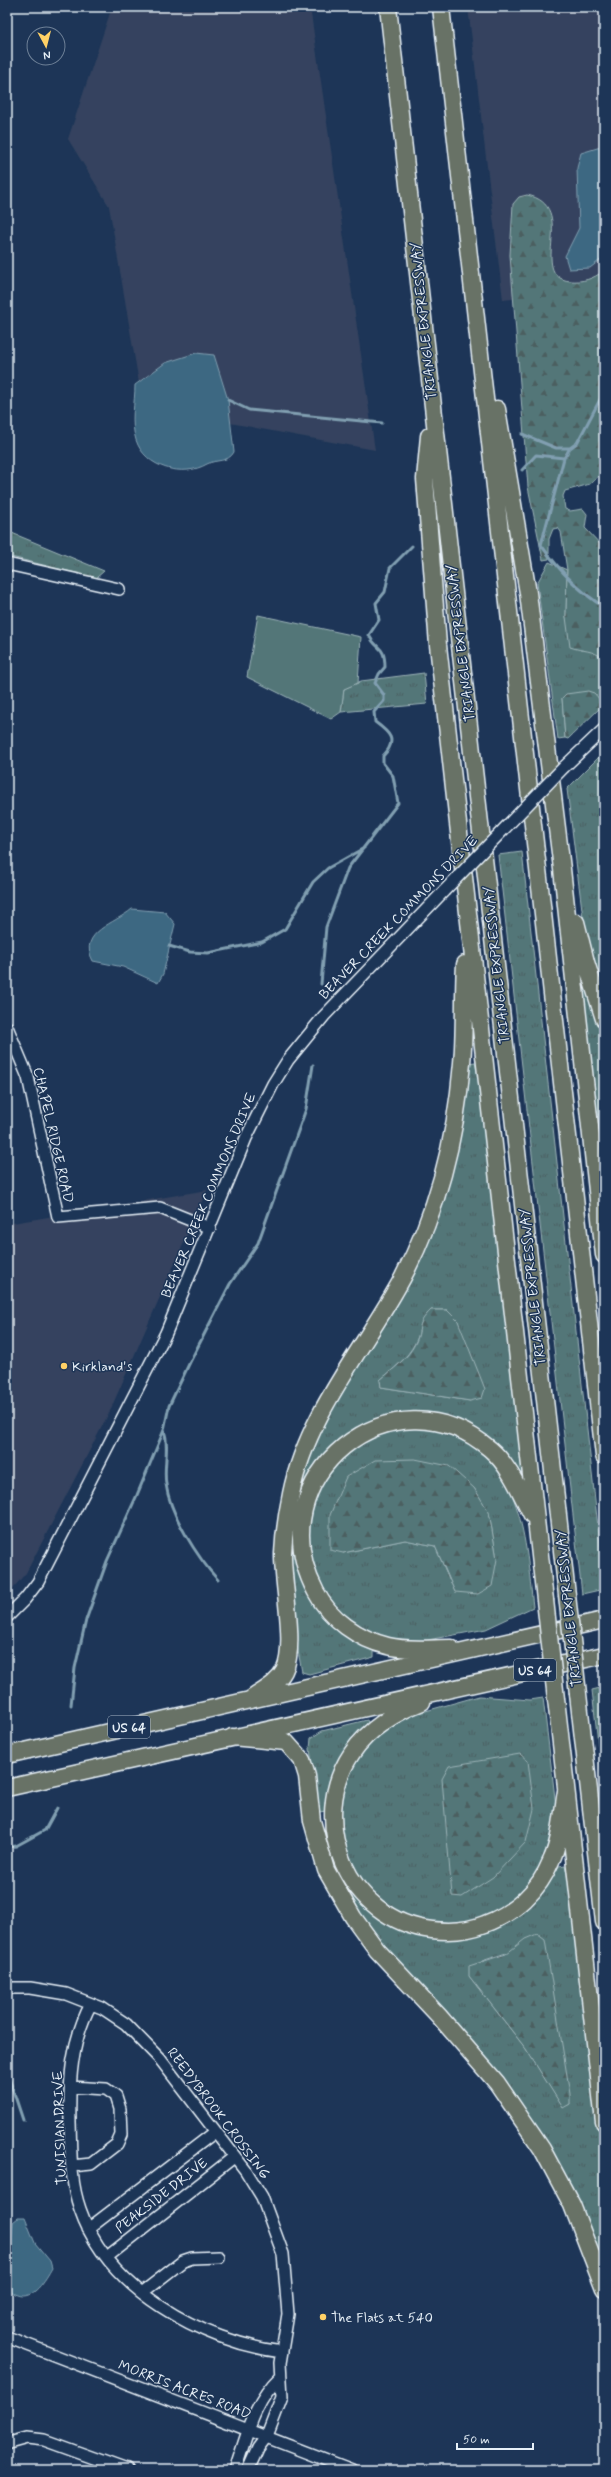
<svg xmlns="http://www.w3.org/2000/svg" width="611" height="2477" viewBox="0 0 611 2477" font-family="Mynerve,sans-serif">
	<style>
		.built { fill: #34435f }
		.grass { fill: url(#grass-tufts); stroke: #9db4b8; fill-rule: evenodd }
		.forest { fill: url(#forest-firs); stroke: #9db4b8 }
		.garden { fill: #527678; stroke: #9db4b8 }
		.water { fill: #3d6882; stroke: #819fb1 }
		.lines { fill: none; stroke-linecap: round; stroke-linejoin: round }
		.stream { stroke: #819fb1; stroke-width: 3 }
		.minor-casing { stroke: #e8f1f8; stroke-width: 14 }
		.highway-casing { stroke: #e8f1f8; stroke-width: 19 }
		.minor { stroke: #1d3557; stroke-width: 11 }
		.highway { stroke: #687266; stroke-width: 16 }
		.minor-bridge-casing { stroke: #e8f1f8; stroke-width: 14; stroke-linecap: butt }
		.highway-bridge-casing { stroke: #e8f1f8; stroke-width: 19; stroke-linecap: butt }
		.minor-bridge { stroke: #1d3557; stroke-width: 11 }
		.highway-bridge { stroke: #687266; stroke-width: 16 }
		.poi-dot { fill: #ffd166; stroke: #1d3557; stroke-width: 1.5 }
		.labels { text-anchor: middle; stroke-width: 3; stroke-linejoin: round; paint-order: stroke }
		.shield { fill: #1d3557; stroke: #abb9c8; stroke-width: 1 }
		.shield-label { font-size: 13px; font-weight: bold; fill: #e8f1f8 }
		.street-label { font-size: 14px; fill: #e8f1f8; stroke: #1d3557 }
		.poi-label { font-size: 14px; fill: #e8f1f8; stroke: #1d3557; text-anchor: start }
	</style>
	<defs>
		<pattern id="grass-tufts" width="24" height="20" patternUnits="userSpaceOnUse"><rect width="24" height="20" fill="#527678"/><path d="M3 7l-1-3M5 7V3M7 7l1-3M15 17l-1-3M17 17v-4M19 17l1-3" fill="none" stroke="#4c5f61"/></pattern>
		<pattern id="forest-firs" width="22" height="20" patternUnits="userSpaceOnUse"><rect width="22" height="20" fill="#527678"/><path d="M5 1l3.5 6h-7zM16 11l3.5 6h-7z" fill="#4c5f61"/></pattern>
	</defs>
	<rect width="100%" height="100%" fill="#1d3557"/>
	<filter id="ink" filterUnits="userSpaceOnUse"><feTurbulence type="fractalNoise" baseFrequency=".025" numOctaves="2"/><feDisplacementMap in="SourceGraphic" scale="8" xChannelSelector="R" yChannelSelector="G"/><feConvolveMatrix kernelMatrix="1 2 1 2 8 2 1 2 1" color-interpolation-filters="sRGB"/></filter>
	<g filter="url(#ink)">
		<path class="built" d="M 112,7 L 310,7 L 375,450 L 143,407 L 109,206 L 68,139 Z
			M 468,7 L 604,7 L 604,282 L 562,294 L 503,300 Z
			M 207,1190 L 109,1413 L 26,1573 L 7,1595 L 7,1224 Z"/>
		<path class="grass" d="M 7,531 L 104,571 L 96,578 L 7,556 Z
			M 549,562 L 567,570 L 566,617 L 580,650 L 592,650 L 604,659 L 604,704 L 601,707 L 601,702 L 562,698 L 565,738 L 558,739 L 537,583 Z
			M 424,673 L 427,704 L 341,712 L 344,689 L 361,681 Z
			M 602,754 L 604,768 L 604,1000 L 585,934 L 567,789 Z
			M 522,852 L 604,1580 L 604,1589 L 582,1594 L 498,855 Z
			M 585,979 L 604,1036 L 604,1198 L 580,980 Z
			M 475,1062 L 482,1095 L 525,1477 L 520,1478 L 431,1416 L 337,1443 L 319,1462 L 307,1482 L 301,1481 L 305,1465 L 331,1409 L 414,1267 L 468,1063 ZM 431,1310 L 447,1310 L 458,1321 L 470,1401 L 381,1387 L 380,1380 C 393,1369 407,1359 415,1343 C 423,1328 415,1326 431,1310 Z
			M 409,1427 C 423,1429 439,1429 452,1433 C 522,1460 526,1543 533,1607 L 486,1629 L 422,1641 L 390,1641 L 370,1636 L 329,1605 L 307,1559 L 309,1510 L 328,1468 L 367,1438 ZM 474,1488 L 489,1513 L 497,1559 L 455,1592 L 435,1546 L 405,1540 L 343,1553 Z
			M 290,1542 L 294,1542 C 299,1587 308,1599 342,1627 C 353,1636 362,1645 374,1651 L 374,1657 L 309,1674 L 302,1672 L 295,1635 Z
			M 604,1687 L 604,1796 L 592,1690 Z
			M 479,1696 L 530,1700 L 543,1698 L 556,1806 L 553,1837 L 545,1865 L 528,1891 L 481,1921 L 433,1926 L 382,1906 L 362,1887 L 341,1846 L 341,1789 L 368,1740 L 388,1726 L 415,1714 Z
			M 367,1720 L 369,1724 C 340,1754 330,1770 326,1811 L 319,1812 L 310,1749 L 311,1738 L 322,1731 Z
			M 565,1865 L 576,1920 L 604,2171 L 604,2271 L 559,2166 L 385,1949 L 349,1899 L 354,1896 L 387,1922 L 409,1933 L 435,1938 L 530,1906 L 549,1884 L 559,1866 ZM 506,1953 L 570,2104 L 563,2107 L 526,2049 L 469,1976 L 482,1961 Z"/>
		<path class="forest" d="M 527,195 C 580,206 526,276 570,281 C 584,282 592,279 604,271 L 604,471 L 590,484 L 565,491 L 563,496 L 565,509 L 570,511 L 583,509 L 587,514 L 585,528 L 604,548 L 604,659 C 592,649 584,652 570,647 L 566,617 L 567,570 L 561,532 L 558,528 L 553,529 L 549,539 L 549,559 L 543,560 L 528,487 L 510,255 L 513,204 L 519,197 Z
			M 588,691 L 594,693 L 602,702 L 601,707 L 568,739 L 565,738 L 562,698 L 566,694 Z
			M 431,1310 L 447,1310 L 458,1321 L 485,1389 L 482,1398 L 470,1401 L 381,1387 L 380,1380 C 392,1370 409,1358 416,1342 C 423,1326 415,1326 431,1310 Z
			M 415,1459 L 449,1466 L 474,1488 L 489,1512 L 497,1559 L 492,1586 L 478,1594 L 455,1592 L 435,1546 L 405,1540 L 343,1553 L 330,1550 L 330,1515 L 346,1477 L 375,1460 Z
			M 520,1754 L 528,1761 L 534,1809 L 526,1842 L 493,1877 L 462,1897 L 452,1896 L 442,1779 L 449,1766 Z
			M 537,1934 L 545,1940 L 570,2094 L 570,2104 L 563,2108 L 526,2049 L 469,1976 L 469,1966 L 506,1954 L 525,1939 Z"/>
		<path class="garden" d="M 258,615 L 361,637 L 358,683 L 344,689 L 341,712 L 331,719 L 247,677 Z"/>
		<path class="water" d="M 604,146 L 604,257 L 590,268 L 569,269 L 565,256 L 579,228 L 577,168 L 581,153 Z
			M 196,353 L 214,355 L 228,400 L 234,452 C 228,463 216,459 207,464 C 183,478 145,468 136,440 C 130,422 135,403 135,385 L 165,363 Z
			M 132,909 L 165,912 L 175,924 L 163,974 L 158,983 L 123,967 L 93,961 C 77,932 116,923 132,909 Z
			M 18,2218 L 25,2218 L 35,2243 L 50,2261 L 52,2268 C 46,2279 33,2301 18,2295 C 12,2293 9,2291 7,2285 L 13,2222 Z"/>
		<g class="lines">
			<path class="stream" d="M 228,400 L 249,410 L 382,423
				M 522,434 L 556,448 L 570,448
				M 564,458 L 541,545 C 559,570 578,591 604,607
				M 522,470 L 536,455 L 564,458 L 570,448 L 577,443 L 604,392
				M 169,946 L 190,952 L 208,953 L 262,942 L 285,929 L 313,882 L 328,868 L 364,848
				M 321,984 L 326,927 L 348,868 L 398,803 L 393,776 L 383,763 L 383,756 C 398,740 390,733 375,722 L 374,712 L 384,701 L 384,695 L 375,683 L 379,674 L 385,667 C 385,644 376,651 369,635 L 379,620 L 376,603 L 385,592 L 390,568 L 412,546
				M 164,1430 C 170,1448 163,1466 166,1484 C 170,1515 198,1558 218,1580
				M 71,1705 L 75,1668 L 86,1620 L 107,1561 L 137,1495 L 164,1430 L 169,1406 L 190,1362 L 230,1284 L 258,1243 L 306,1109 L 313,1065
				M 7,1847 L 16,1846 L 45,1830 L 57,1808
				M 7,2072 L 23,2120"/>
			<g class="minor-casing">
				<path id="minor" d="M 7,564 L 119,589
					M 564,767 L 604,729
					M 7,1027 L 28,1077 L 58,1217 L 160,1208 L 210,1228
					M 7,1617 L 25,1599 L 38,1582 L 166,1333 L 246,1138 L 273,1084 L 288,1060 L 324,1016 L 444,891
					M 7,1988 L 30,1988 L 66,1994 L 102,2008 L 126,2024 L 160,2059 L 246,2171 L 262,2197 L 283,2254 L 288,2314 L 280,2363 L 282,2397 L 267,2436 L 258,2448 L 248,2470
					M 91,2004 C 71,2041 69,2081 70,2122 C 71,2151 70,2181 80,2209 C 107,2289 202,2342 282,2352
					M 70,2087 L 106,2089 L 116,2096 L 120,2109 L 121,2135 L 117,2144 L 91,2164 L 72,2166
					M 88,2229 L 215,2132
					M 107,2257 L 234,2157
					M 143,2292 L 183,2261 L 192,2258 L 219,2257
					M 7,2337 L 352,2470
					M 9,2443 L 27,2438 L 44,2440 L 127,2470
					M 235,2470 C 247,2436 253,2403 280,2377"/>
			</g>
			<g class="highway-casing">
				<path id="highway" d="M 388,7 L 567,1595
					M 441,7 L 604,1456
					M 497,409 L 528,593 L 562,869 L 604,1255
					M 429,436 L 425,479 L 438,645 L 545,1600
					M 576,922 L 586,962 L 604,1019
					M 451,1648 C 431,1648 408,1651 388,1646 C 358,1639 330,1619 316,1592 C 255,1477 394,1366 490,1449 C 510,1466 520,1492 532,1515
					M 578,1694 L 604,1922
					M 251,1699 C 262,1691 277,1684 284,1671 C 297,1646 282,1583 283,1553 C 284,1533 287,1513 291,1494 C 307,1414 364,1349 402,1279 C 437,1213 456,1137 462,1063 C 465,1030 463,997 465,964
					M 556,1699 L 604,2122
					M 422,1702 C 396,1712 368,1729 352,1753 C 306,1821 348,1920 432,1930 C 450,1932 468,1931 485,1924 C 515,1913 539,1891 551,1861 C 561,1840 562,1814 566,1791
					M 232,1737 L 286,1742 L 302,1760 L 307,1776 L 312,1821 L 326,1870 L 353,1917 L 377,1950 L 439,2016 L 497,2083 L 542,2149 L 572,2205 L 604,2288
					M 7,1755 L 604,1620
					M 7,1788 L 604,1655"/>
			</g>
			<use href="#minor" class="minor"/>
			<use href="#highway" class="highway"/>
			<g class="minor-bridge-casing">
				<path id="minor-bridge" d="M 444,891 L 564,767"/>
			</g>
			<g class="highway-bridge-casing">
				<path id="highway-bridge" d="M 567,1595 L 578,1694
					M 545,1600 L 556,1699"/>
			</g>
			<use href="#minor-bridge" class="minor-bridge"/>
			<use href="#highway-bridge" class="highway-bridge"/>
		</g>
	</g>
	<g class="poi-dot">
		<circle cx="64" cy="1366" r="4"/>
		<circle cx="323" cy="2317" r="4"/>
	</g>
	<g class="labels">
		<g class="shield">
			<rect x="514" y="1659" width="42" height="22" rx="3"/>
			<rect x="108" y="1716" width="42" height="22" rx="3"/>
		</g>
		<g class="shield-label">
			<text x="535" y="1675">US 64</text>
			<text x="129" y="1732">US 64</text>
		</g>
		<g class="street-label">
			<text transform="translate(423 321) rotate(-96)" y="5">TRIANGLE EXPRESSWAY</text>
			<text transform="translate(460 643) rotate(-97)" y="5">TRIANGLE EXPRESSWAY</text>
			<text transform="translate(398 917) rotate(-46)" y="5">BEAVER CREEK COMMONS DRIVE</text>
			<text transform="translate(496 965) rotate(-96)" y="5">TRIANGLE EXPRESSWAY</text>
			<text transform="translate(54 1135) rotate(77)" y="5">CHAPEL RIDGE ROAD</text>
			<text transform="translate(208 1195) rotate(-67)" y="5">BEAVER CREEK COMMONS DRIVE</text>
			<text transform="translate(532 1287) rotate(-96)" y="5">TRIANGLE EXPRESSWAY</text>
			<text transform="translate(568 1608) rotate(-96)" y="5">TRIANGLE EXPRESSWAY</text>
			<text transform="translate(219 2113) rotate(53)" y="5">REEDYBROOK CROSSING</text>
			<text transform="translate(59 2128) rotate(-92)" y="5">TUNISIAN DRIVE</text>
			<text transform="translate(161 2195) rotate(-38)" y="5">PEAKSIDE DRIVE</text>
			<text transform="translate(185 2389) rotate(21)" y="5">MORRIS ACRES ROAD</text>
		</g>
		<g class="poi-label">
			<text x="72" y="1371">Kirkland's</text>
			<text x="331" y="2322">The Flats at 540</text>
		</g>
	</g>
	<rect width="611" height="2477" fill="none" stroke="#1d3557" stroke-width="24"/>
	<rect x="12" y="12" width="587" height="2453" fill="none" stroke="#e8f1f8" stroke-width="1.5" filter="url(#ink)"/>
	<g transform="translate(46 46) rotate(173)"><circle r="19" fill="#1d3557" stroke="#6e8097"/>
	<path d="M0-3L7 15L0 10L-7 15Z" fill="#ffd166"/>
	<text y="-6" font-size="11" font-weight="bold" text-anchor="middle" fill="#e8f1f8">N</text>
	</g>
	<path d="M457 2443v6h76v-6" fill="none" stroke="#e8f1f8" stroke-width="2"/>
	<text x="463" y="2443" font-size="12" fill="#e8f1f8" stroke="#1d3557" stroke-width="3" paint-order="stroke">50 m</text>
</svg>
